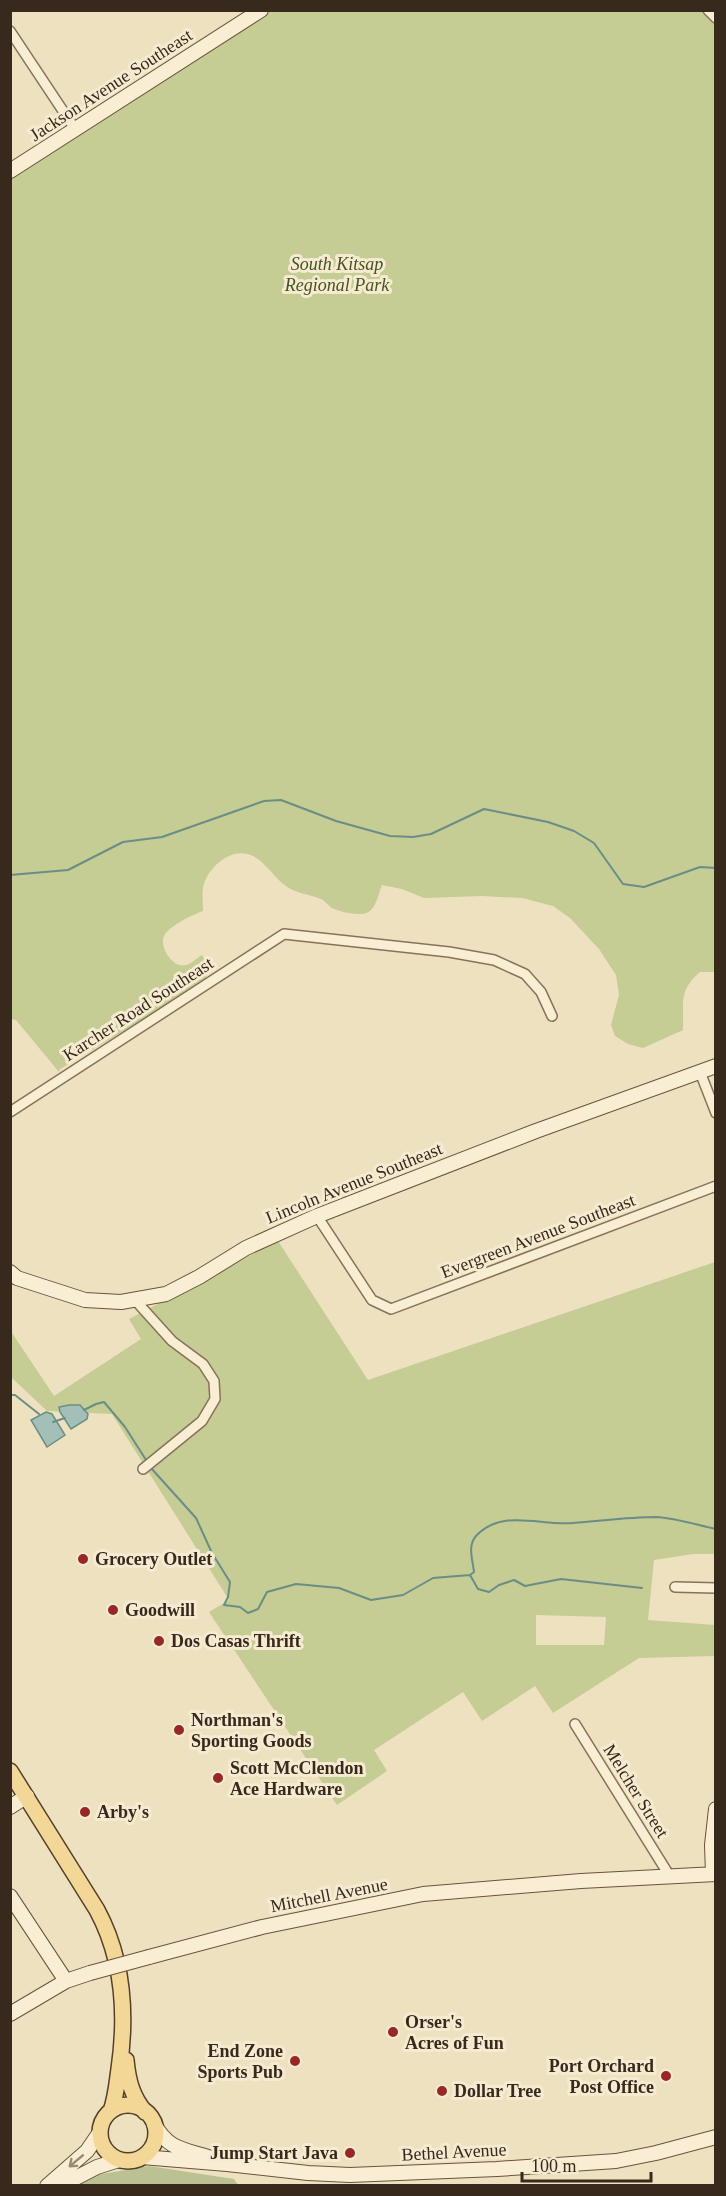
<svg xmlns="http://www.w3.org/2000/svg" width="726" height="2196" viewBox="0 0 726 2196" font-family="Georgia,serif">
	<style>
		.green { fill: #c5cc94; fill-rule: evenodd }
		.cemetery { fill: #bbc193 }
		.water { fill: #a3c0b8; stroke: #6a8e86; stroke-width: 1.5 }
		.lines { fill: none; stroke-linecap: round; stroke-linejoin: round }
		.stream { stroke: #6a8e86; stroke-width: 2 }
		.street-casing { stroke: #877258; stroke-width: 12 }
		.secondary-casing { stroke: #69533b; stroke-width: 16 }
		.primary-casing { stroke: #55402c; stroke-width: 18 }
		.street { stroke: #f9eed3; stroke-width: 9 }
		.secondary { stroke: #f9eed3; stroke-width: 14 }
		.primary { stroke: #f3d797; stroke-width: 15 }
		.secondary-bridge-casing { stroke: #69533b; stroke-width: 16; stroke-linecap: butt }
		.secondary-bridge { stroke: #f9eed3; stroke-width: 14 }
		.oneway { stroke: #988c78 }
		.poi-dot { fill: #972827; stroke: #f6ebd0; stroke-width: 2 }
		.labels { text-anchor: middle; stroke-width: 6; stroke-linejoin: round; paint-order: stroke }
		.street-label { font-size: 18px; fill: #372a1c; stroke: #f6ebd0 }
		.park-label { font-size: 18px; font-style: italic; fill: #465423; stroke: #f6ebd0 }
		.poi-label { font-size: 18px; font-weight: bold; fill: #372a1c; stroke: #f6ebd0; text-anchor: start }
	</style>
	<rect width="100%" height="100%" fill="#eee1c0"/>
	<path class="green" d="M 261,11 L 715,11 L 716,972 L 700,972 C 678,991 684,1003 683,1030 L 643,1048 L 628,1044 L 615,1036 L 611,1025 L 619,995 L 616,975 L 599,949 L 570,918 L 553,906 L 522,898 L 482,896 L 424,898 L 402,889 L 382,885 C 379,892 377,904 371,910 C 364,918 340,912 332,908 C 328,905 325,901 321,899 C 309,894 297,894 286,886 C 273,877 264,858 247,854 C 228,849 206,870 203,888 C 202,895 203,903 203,911 C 192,915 169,926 164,936 C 159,947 173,969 186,965 C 191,964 197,958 202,955 L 209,968 L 205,979 L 197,987 L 60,1069 L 59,1072 L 16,1020 L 11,1019 L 10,171 Z
		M 278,1241 L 368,1380 L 715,1262 L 715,1554 L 693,1554 L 654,1560 L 648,1620 L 715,1625 L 715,1656 L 639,1658 L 553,1713 L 535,1686 L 482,1721 L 463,1692 L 374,1750 L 387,1771 L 337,1805 L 209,1612 L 229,1600 L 112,1414 L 47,1411 L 11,1377 L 10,1330 L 54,1396 L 141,1339 L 129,1319 ZM 536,1615 L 606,1617 L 604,1645 L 536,1645 Z"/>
	<path class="cemetery" d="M 149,2166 L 234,2179 L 238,2185 L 73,2186 L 96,2175 Z"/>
	<path class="water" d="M 69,1405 L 80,1405 L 88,1414 L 87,1419 L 71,1429 L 60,1412 L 59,1407 Z
		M 46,1412 L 52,1414 L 65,1435 L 47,1447 L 31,1420 Z"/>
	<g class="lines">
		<path class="stream" d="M 10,875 L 68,870 L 123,842 L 162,837 L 264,801 L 281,800 L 336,821 L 390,836 L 413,837 L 431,834 L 484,809 L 548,822 L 574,831 L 594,843 L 623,884 L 644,887 L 700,867 L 716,868
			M 10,1395 L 15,1395 L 39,1414
			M 84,1410 L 96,1404 L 104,1402 L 125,1427 L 148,1463
			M 53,1422 L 65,1418
			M 151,1468 L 196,1518 L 212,1553 L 230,1582 L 228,1597 L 224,1605 L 240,1607 L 248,1613 L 258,1609 L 267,1592 L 296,1584 L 339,1588 L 371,1600 L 403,1595 L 433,1578 L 470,1575
			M 470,1575 L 474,1572 C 473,1561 467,1546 476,1536 C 502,1508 540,1526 573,1523 C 601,1521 628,1517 656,1517 C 676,1518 697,1525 716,1529
			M 470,1575 L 478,1589 L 489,1592 L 499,1585 L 514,1580 L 525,1586 L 561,1579 L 642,1588"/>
		<g class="street-casing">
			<path id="street" d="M 708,10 L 716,18
				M 10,31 L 75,129
				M 700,1072 L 716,1113
				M 10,1112 L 284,934 L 449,952 L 494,960 L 525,974 L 541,992 L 552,1016
				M 317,1216 L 372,1300 L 391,1309 L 716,1186
				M 135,1300 L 172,1341 L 203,1364 L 214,1381 L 215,1399 L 202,1421 L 143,1469
				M 675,1587 L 716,1588
				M 575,1724 L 669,1875"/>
		</g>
		<g class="secondary-casing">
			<path id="secondary" d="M 10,171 L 261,10
				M 10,1272 L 17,1278 L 85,1300 L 121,1302 L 166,1294 L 199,1277 L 246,1248 L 317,1216 L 536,1131 L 716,1066
				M 10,1807 L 27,1796
				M 713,1874 L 712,1845 L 716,1809
				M 10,1896 L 66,1981
				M 149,1957 L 262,1927 L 423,1894 L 581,1881 L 716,1874
				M 10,2014 L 66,1981 L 90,1973
				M 154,2124 C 168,2149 182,2149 208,2157
				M 142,2157 L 227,2164 L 308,2173 L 350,2175 L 497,2169 L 616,2161 L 656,2153 L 716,2137
				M 47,2186 L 87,2151 L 100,2132
				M 60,2186 L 97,2167 L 119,2160"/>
		</g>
		<g class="primary-casing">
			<path id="primary" d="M 10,1771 L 97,1910 C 124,1960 127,2014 119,2069 C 117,2083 116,2097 111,2111
				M 126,2060 C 128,2081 132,2096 145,2112
				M100 2133a28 28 0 1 1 56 0a28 28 0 1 1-56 0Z"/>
		</g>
		<use href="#street" class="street"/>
		<use href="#secondary" class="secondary"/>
		<use href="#primary" class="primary"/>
		<g class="secondary-bridge-casing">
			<path id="secondary-bridge" d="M 90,1973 L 149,1957"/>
		</g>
		<use href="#secondary-bridge" class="secondary-bridge"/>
	</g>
	<defs><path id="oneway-shaft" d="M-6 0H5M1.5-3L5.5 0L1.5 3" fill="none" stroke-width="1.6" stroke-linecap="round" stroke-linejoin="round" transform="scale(1.5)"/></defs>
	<use class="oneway" href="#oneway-shaft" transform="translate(76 2161) rotate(140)"/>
	<g class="poi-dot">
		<circle cx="83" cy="1559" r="6"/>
		<circle cx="113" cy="1610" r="6"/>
		<circle cx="159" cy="1641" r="6"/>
		<circle cx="179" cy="1730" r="6"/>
		<circle cx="218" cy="1778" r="6"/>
		<circle cx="85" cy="1812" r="6"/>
		<circle cx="393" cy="2032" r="6"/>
		<circle cx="295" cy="2061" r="6"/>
		<circle cx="666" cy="2076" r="6"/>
		<circle cx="442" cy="2091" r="6"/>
		<circle cx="350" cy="2153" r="6"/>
	</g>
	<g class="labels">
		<g class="street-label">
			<text transform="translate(111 85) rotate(-33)" y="6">Jackson Avenue Southeast</text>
			<text transform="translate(138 1009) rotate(-33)" y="6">Karcher Road Southeast</text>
			<text transform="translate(354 1183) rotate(-22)" y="6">Lincoln Avenue Southeast</text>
			<text transform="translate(538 1236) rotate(-21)" y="6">Evergreen Avenue Southeast</text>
			<text transform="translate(636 1791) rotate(58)" y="6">Melcher Street</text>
			<text transform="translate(329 1895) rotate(-11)" y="6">Mitchell Avenue</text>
			<text transform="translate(454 2152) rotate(-3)" y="6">Bethel Avenue</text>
		</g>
		<g class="park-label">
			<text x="337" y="270">South Kitsap<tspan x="337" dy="21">Regional Park</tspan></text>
		</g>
		<g class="poi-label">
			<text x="95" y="1565">Grocery Outlet</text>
			<text x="125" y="1616">Goodwill</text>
			<text x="171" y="1647">Dos Casas Thrift</text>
			<text x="191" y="1726">Northman's<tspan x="191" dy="21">Sporting Goods</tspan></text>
			<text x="230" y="1774">Scott McClendon<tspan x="230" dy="21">Ace Hardware</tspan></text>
			<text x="97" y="1818">Arby's</text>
			<text x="405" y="2028">Orser's<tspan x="405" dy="21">Acres of Fun</tspan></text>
			<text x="283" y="2057" text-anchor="end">End Zone<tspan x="283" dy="21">Sports Pub</tspan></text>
			<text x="654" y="2072" text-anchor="end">Port Orchard<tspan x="654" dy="21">Post Office</tspan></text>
			<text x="454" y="2097">Dollar Tree</text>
			<text x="338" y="2159" text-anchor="end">Jump Start Java</text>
		</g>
	</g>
	<rect width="726" height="2196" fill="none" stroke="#372a1c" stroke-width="24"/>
	<path d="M522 2172v9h129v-9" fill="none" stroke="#372a1c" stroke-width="3"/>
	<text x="531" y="2172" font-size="18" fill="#372a1c" stroke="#f6ebd0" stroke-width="4.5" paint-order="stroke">100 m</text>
</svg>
